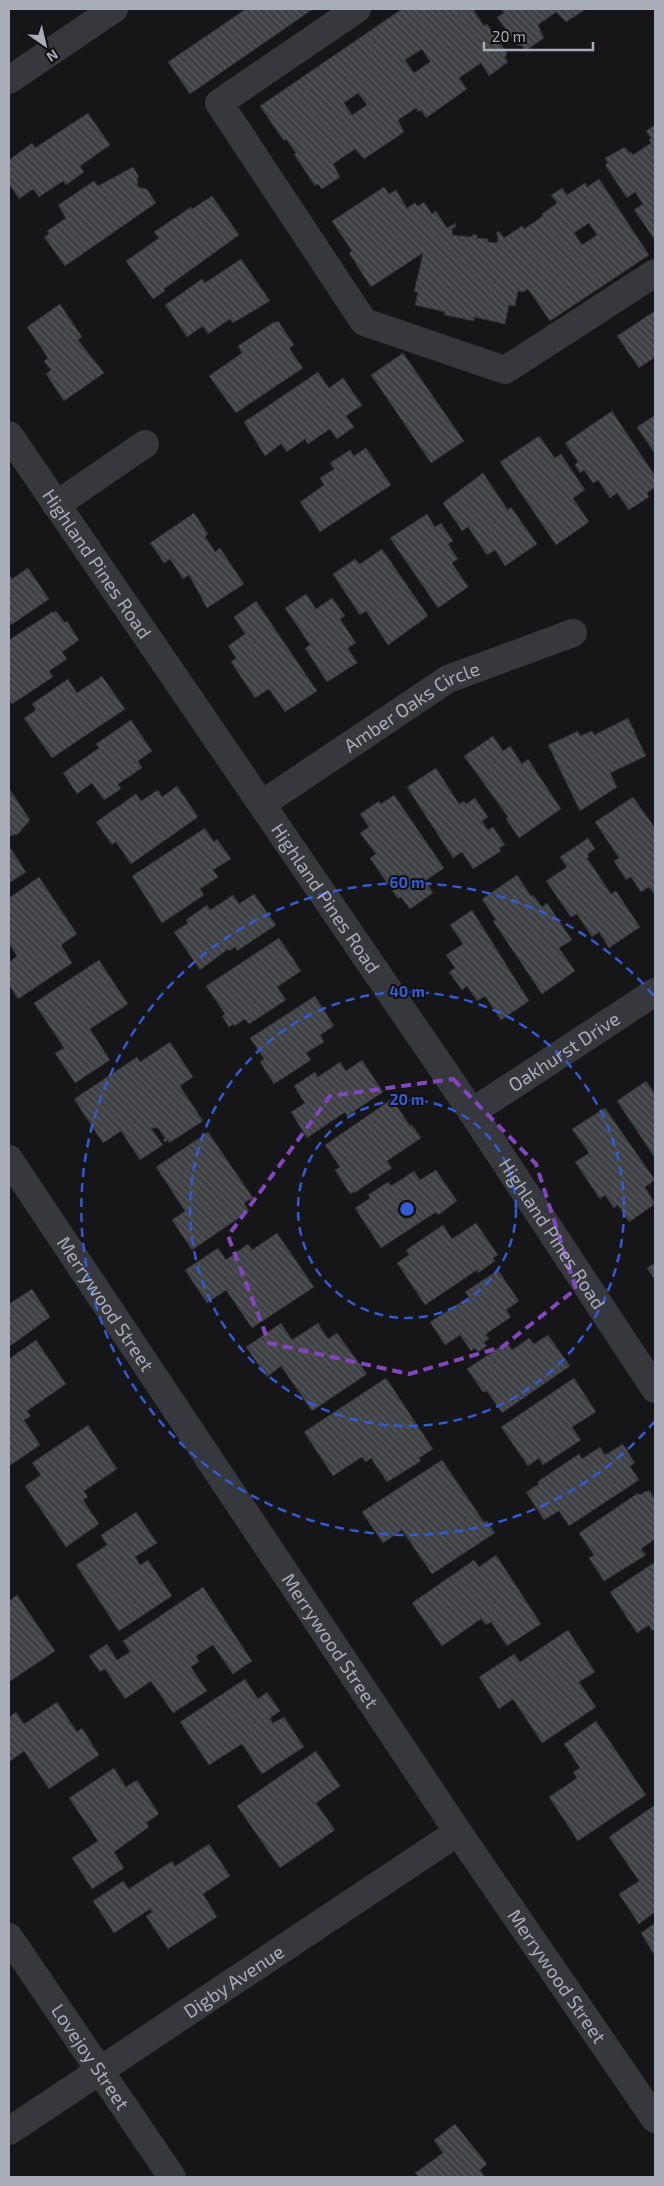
<svg xmlns="http://www.w3.org/2000/svg" width="664" height="2186" viewBox="0 0 664 2186" font-family="'Exo 2',sans-serif">
	<style>
		.building { fill: url(#building-back-hatch); stroke: #303034; fill-rule: evenodd }
		.lines { fill: none; stroke-linecap: round; stroke-linejoin: round }
		.minor { stroke: #37383d; stroke-width: 28 }
		.marked { fill: none; stroke: #8446be; stroke-width: 4; stroke-dasharray: 10 6; stroke-linejoin: round }
		.ring { fill: none; stroke: #325cd3; stroke-width: 2.5; stroke-dasharray: 9 6 }
		.labels { text-anchor: middle; stroke-width: 4; stroke-linejoin: round; paint-order: stroke }
		.street-label { font-size: 19px; fill: #a8adb8; stroke: #111113 }
		.centre { fill: #325cd3; stroke: #111113; stroke-width: 2.5 }
		.ring-label { font-size: 15px; text-anchor: middle; font-weight: bold; fill: #325cd3; stroke: #111113; stroke-width: 4; stroke-linejoin: round; paint-order: stroke }
	</style>
	<defs>
		<pattern id="building-back-hatch" width="6" height="6" patternUnits="userSpaceOnUse" patternTransform="scale(1.25)"><rect width="6" height="6" fill="#404145"/><path d="M-1 5l2 2M0 0l6 6M5-1l2 2" fill="none" stroke="#595a5e"/></pattern>
	</defs>
	<rect width="100%" height="100%" fill="#161618"/>
	<path class="building" d="M 246,9 L 313,9 L 190,94 L 168,62 Z
		M 402,9 L 476,9 L 474,11 L 484,26 L 487,24 L 507,53 L 505,58 L 508,62 L 489,76 L 481,63 L 459,78 L 467,89 L 426,118 L 421,110 L 419,112 L 416,108 L 398,120 L 404,132 L 364,159 L 355,149 L 333,164 L 340,177 L 322,189 L 318,184 L 315,186 L 294,154 L 296,153 L 286,139 L 284,141 L 260,106 ZM 422,49 L 430,62 L 414,73 L 405,60 ZM 358,93 L 367,105 L 352,115 L 344,103 Z
		M 501,9 L 586,9 L 566,22 L 556,12 L 538,25 L 544,38 L 525,51 L 522,46 L 517,45 L 497,17 L 504,13 Z
		M 88,113 L 110,145 L 80,166 L 84,172 L 66,185 L 63,181 L 39,197 L 33,189 L 19,199 L 9,184 L 9,160 L 32,143 L 35,148 Z
		M 655,125 L 655,240 L 634,210 L 643,204 L 635,192 L 627,198 L 605,165 L 608,163 L 605,158 L 625,147 L 629,153 L 631,152 L 633,155 L 651,143 L 649,140 L 651,138 L 646,131 Z
		M 133,167 L 139,177 L 137,179 L 138,187 L 147,189 L 156,203 L 65,266 L 44,237 L 49,234 L 47,231 L 66,218 L 58,205 L 94,181 L 98,186 Z
		M 599,179 L 649,255 L 550,321 L 528,289 L 523,292 L 518,291 L 515,306 L 509,305 L 505,324 L 474,317 L 474,321 L 444,315 L 445,312 L 415,305 L 418,292 L 414,292 L 423,253 L 371,287 L 349,253 L 352,251 L 332,221 L 384,187 L 389,194 L 396,190 L 407,208 L 415,203 L 418,206 L 424,202 L 432,214 L 436,211 L 447,228 L 456,223 L 455,228 L 453,227 L 452,235 L 472,237 L 473,234 L 477,235 L 477,238 L 488,239 L 488,242 L 497,243 L 498,236 L 496,233 L 499,231 L 504,238 L 522,226 L 524,229 L 543,216 L 542,214 L 557,203 L 551,195 L 562,188 L 567,195 L 585,183 L 587,187 ZM 589,223 L 597,235 L 582,245 L 574,233 Z
		M 212,196 L 239,235 L 164,289 L 165,291 L 153,299 L 126,261 L 159,238 L 154,232 L 191,207 L 192,209 Z
		M 241,259 L 270,301 L 233,323 L 230,319 L 208,334 L 203,326 L 187,337 L 165,305 L 202,279 L 205,283 Z
		M 60,304 L 82,337 L 78,340 L 104,373 L 64,401 L 46,374 L 51,370 L 44,361 L 48,358 L 27,327 Z
		M 655,311 L 655,357 L 639,368 L 617,336 Z
		M 278,321 L 294,345 L 289,348 L 303,368 L 236,413 L 209,376 L 242,353 L 238,346 L 274,322 L 275,323 Z
		M 403,353 L 464,441 L 431,463 L 371,375 Z
		M 318,372 L 329,388 L 343,378 L 362,405 L 346,416 L 354,427 L 337,439 L 330,429 L 308,444 L 305,439 L 287,452 L 281,444 L 265,456 L 244,422 Z
		M 612,411 L 655,476 L 655,487 L 647,493 L 649,497 L 629,510 L 617,493 L 610,498 L 598,480 L 593,483 L 584,470 L 580,473 L 575,465 L 578,462 L 565,443 Z
		M 655,415 L 655,454 L 637,427 Z
		M 539,436 L 555,458 L 561,454 L 585,490 L 573,498 L 589,522 L 556,545 L 500,462 Z
		M 366,448 L 391,485 L 320,532 L 300,502 L 324,485 L 320,478 L 334,469 L 330,463 L 350,450 L 354,456 Z
		M 483,473 L 508,510 L 511,507 L 537,544 L 505,566 L 495,550 L 487,555 L 468,527 L 462,531 L 443,503 Z
		M 194,513 L 208,534 L 205,536 L 215,552 L 220,548 L 244,584 L 207,608 L 189,575 L 183,579 L 170,559 L 164,563 L 150,543 Z
		M 427,514 L 435,527 L 441,523 L 453,541 L 448,544 L 458,559 L 452,563 L 468,587 L 438,608 L 390,538 Z
		M 382,549 L 428,616 L 388,645 L 366,611 L 360,615 L 333,574 L 355,559 L 360,564 Z
		M 28,568 L 49,599 L 11,625 L 9,622 L 9,574 L 12,579 Z
		M 306,594 L 316,609 L 332,598 L 345,616 L 340,619 L 356,643 L 348,648 L 357,663 L 327,682 L 305,648 L 310,645 L 285,608 Z
		M 256,601 L 317,691 L 285,712 L 269,689 L 255,698 L 231,662 L 236,658 L 228,646 L 245,634 L 234,617 Z
		M 56,611 L 65,623 L 67,621 L 79,640 L 62,652 L 67,659 L 49,671 L 53,677 L 12,704 L 9,699 L 9,640 L 52,612 L 53,613 Z
		M 102,676 L 125,709 L 52,758 L 24,718 L 36,710 L 32,704 L 68,679 L 77,693 Z
		M 628,718 L 646,756 L 610,773 L 617,787 L 580,811 L 548,745 L 578,731 L 580,736 L 592,731 L 594,735 Z
		M 131,720 L 152,751 L 138,761 L 142,768 L 118,784 L 121,789 L 104,800 L 92,783 L 77,794 L 63,773 L 99,748 L 96,744 Z
		M 493,736 L 503,751 L 510,746 L 522,764 L 528,759 L 561,809 L 519,838 L 506,819 L 508,817 L 464,756 Z
		M 436,768 L 459,804 L 464,801 L 466,804 L 475,798 L 488,817 L 482,821 L 488,830 L 493,827 L 505,845 L 499,848 L 501,851 L 473,869 L 462,852 L 453,858 L 407,787 Z
		M 177,786 L 198,817 L 131,864 L 116,842 L 112,845 L 96,822 L 136,794 L 141,801 L 158,790 L 162,797 Z
		M 9,788 L 30,820 L 18,834 L 9,836 Z
		M 394,795 L 444,868 L 425,881 L 433,893 L 410,909 L 401,897 L 398,899 L 370,858 L 376,854 L 360,833 L 369,827 L 360,814 L 379,801 L 381,804 Z
		M 633,797 L 655,828 L 655,895 L 649,887 L 641,892 L 631,877 L 626,880 L 614,861 L 619,858 L 595,822 Z
		M 205,828 L 214,842 L 217,839 L 231,859 L 213,870 L 218,877 L 200,889 L 204,895 L 162,923 L 132,876 Z
		M 588,838 L 595,849 L 588,854 L 589,857 L 587,858 L 611,894 L 616,891 L 640,927 L 609,948 L 599,932 L 592,937 L 577,914 L 571,917 L 546,881 L 567,867 L 560,857 Z
		M 9,846 L 26,872 L 9,883 Z
		M 517,875 L 531,896 L 533,895 L 542,907 L 547,903 L 572,940 L 559,948 L 575,971 L 542,994 L 493,921 L 496,920 L 482,899 Z
		M 39,877 L 77,934 L 61,945 L 72,963 L 18,999 L 9,985 L 9,962 L 17,956 L 9,944 L 9,898 Z
		M 254,894 L 276,925 L 237,951 L 235,947 L 229,951 L 228,949 L 200,970 L 174,932 L 188,923 L 186,920 L 207,905 L 210,910 L 233,895 L 239,904 Z
		M 472,910 L 529,1001 L 501,1020 L 485,996 L 477,1001 L 467,986 L 462,990 L 449,972 L 455,968 L 446,955 L 463,944 L 450,925 Z
		M 279,938 L 301,971 L 277,987 L 286,1000 L 249,1024 L 245,1019 L 234,1026 L 233,1024 L 229,1027 L 222,1016 L 225,1014 L 206,986 Z
		M 99,960 L 128,1004 L 90,1029 L 110,1060 L 75,1083 L 55,1053 L 64,1048 L 34,1003 Z
		M 315,996 L 334,1026 L 320,1035 L 324,1042 L 306,1053 L 311,1060 L 274,1084 L 260,1062 L 264,1059 L 250,1038 Z
		M 170,1042 L 193,1077 L 180,1086 L 203,1121 L 169,1143 L 168,1140 L 165,1142 L 163,1140 L 165,1138 L 158,1128 L 151,1128 L 163,1145 L 140,1160 L 121,1131 L 103,1143 L 74,1099 L 137,1057 L 140,1062 Z
		M 362,1060 L 383,1092 L 347,1116 L 345,1112 L 307,1138 L 291,1112 L 305,1103 L 294,1086 L 315,1072 L 318,1077 L 340,1062 L 346,1071 Z
		M 646,1081 L 655,1094 L 655,1158 L 617,1101 Z
		M 392,1099 L 410,1126 L 412,1125 L 421,1138 L 387,1161 L 392,1168 L 354,1193 L 353,1192 L 350,1194 L 335,1170 L 340,1167 L 325,1145 Z
		M 605,1108 L 655,1180 L 645,1187 L 655,1204 L 629,1222 L 618,1205 L 614,1208 L 605,1195 L 600,1199 L 575,1162 L 589,1153 L 572,1129 Z
		M 208,1132 L 253,1198 L 244,1203 L 249,1211 L 192,1250 L 172,1220 L 185,1211 L 156,1167 Z
		M 436,1170 L 457,1201 L 438,1215 L 436,1212 L 381,1248 L 355,1208 L 370,1198 L 368,1195 L 388,1182 L 391,1186 L 414,1171 L 420,1180 Z
		M 476,1223 L 498,1255 L 493,1258 L 495,1261 L 478,1273 L 477,1270 L 425,1305 L 397,1263 L 409,1255 L 406,1250 L 443,1225 L 452,1239 Z
		M 277,1233 L 314,1287 L 252,1328 L 226,1290 L 207,1303 L 185,1270 L 218,1248 L 226,1260 L 248,1244 L 252,1250 Z
		M 655,1263 L 655,1280 L 647,1268 Z
		M 498,1270 L 519,1301 L 506,1310 L 511,1317 L 486,1334 L 489,1339 L 484,1342 L 487,1346 L 478,1352 L 475,1348 L 471,1351 L 460,1335 L 445,1345 L 430,1322 L 469,1297 L 465,1292 Z
		M 32,1289 L 50,1317 L 9,1347 L 9,1304 Z
		M 281,1323 L 292,1340 L 318,1323 L 328,1339 L 337,1333 L 367,1374 L 312,1411 L 281,1366 L 267,1377 L 246,1347 Z
		M 548,1335 L 570,1366 L 502,1413 L 487,1391 L 483,1392 L 467,1369 L 507,1342 L 512,1350 L 529,1338 L 534,1344 Z
		M 36,1340 L 66,1384 L 27,1411 L 31,1416 L 24,1420 L 40,1445 L 9,1466 L 9,1359 Z
		M 386,1378 L 433,1449 L 419,1458 L 421,1461 L 387,1482 L 371,1458 L 366,1462 L 362,1457 L 333,1476 L 304,1432 Z
		M 574,1378 L 596,1412 L 572,1427 L 581,1440 L 543,1465 L 539,1458 L 528,1466 L 501,1427 Z
		M 88,1425 L 117,1469 L 84,1491 L 88,1497 L 83,1500 L 99,1524 L 66,1547 L 25,1486 L 41,1475 L 32,1463 Z
		M 623,1444 L 635,1463 L 630,1466 L 639,1480 L 569,1526 L 559,1511 L 544,1520 L 526,1492 L 539,1484 L 537,1482 L 579,1454 L 582,1459 L 600,1447 L 605,1455 Z
		M 442,1460 L 484,1522 L 487,1521 L 495,1533 L 432,1574 L 402,1530 L 383,1543 L 362,1512 Z
		M 646,1491 L 650,1491 L 655,1500 L 655,1539 L 641,1549 L 646,1555 L 604,1581 L 589,1558 L 594,1555 L 579,1533 L 638,1493 L 640,1495 Z
		M 136,1512 L 157,1543 L 135,1557 L 140,1565 L 148,1560 L 172,1596 L 119,1631 L 76,1565 L 107,1545 L 101,1535 Z
		M 496,1555 L 541,1624 L 507,1646 L 491,1622 L 486,1625 L 481,1619 L 442,1646 L 412,1603 L 474,1560 L 479,1567 Z
		M 655,1562 L 655,1629 L 652,1631 L 649,1625 L 637,1633 L 610,1592 Z
		M 203,1587 L 252,1661 L 233,1674 L 213,1645 L 196,1656 L 199,1662 L 191,1667 L 207,1691 L 173,1713 L 151,1681 L 125,1699 L 105,1669 L 100,1672 L 89,1656 L 107,1644 L 117,1660 L 130,1652 L 123,1641 Z
		M 17,1595 L 55,1651 L 9,1682 L 9,1601 Z
		M 568,1630 L 595,1672 L 579,1682 L 596,1707 L 542,1743 L 513,1699 L 499,1709 L 479,1677 L 514,1654 L 520,1662 Z
		M 245,1679 L 258,1699 L 267,1692 L 280,1711 L 270,1718 L 273,1723 L 284,1717 L 304,1747 L 262,1774 L 242,1744 L 209,1765 L 180,1722 Z
		M 57,1702 L 77,1732 L 82,1728 L 99,1755 L 49,1789 L 24,1751 L 9,1762 L 9,1717 L 16,1712 L 24,1724 Z
		M 596,1721 L 646,1795 L 578,1841 L 549,1797 L 577,1778 L 573,1772 L 580,1768 L 564,1744 Z
		M 316,1751 L 340,1786 L 316,1803 L 335,1830 L 280,1868 L 237,1806 Z
		M 114,1768 L 126,1787 L 137,1780 L 159,1814 L 146,1823 L 149,1827 L 114,1852 L 124,1868 L 92,1889 L 72,1858 L 98,1841 L 69,1798 Z
		M 655,1805 L 655,1912 L 639,1924 L 619,1894 L 639,1881 L 609,1837 Z
		M 209,1844 L 230,1876 L 203,1894 L 217,1917 L 168,1949 L 146,1916 L 152,1912 L 150,1909 L 114,1933 L 93,1901 L 123,1881 L 129,1889 L 172,1861 L 175,1866 Z
		M 655,1923 L 655,1956 L 641,1933 Z
		M 455,2124 L 487,2164 L 480,2170 L 485,2177 L 419,2177 L 415,2173 L 443,2153 L 434,2140 Z"/>
	<g class="lines">
		<g class="minor">
			<path d="M 357,9 L 219,103 L 364,322 L 505,370 L 655,273"/>
			<path d="M 9,80 L 114,9"/>
			<path id="s1" d="M 9,435 L 472,1112 L 655,1389"/>
			<path d="M 56,505 L 145,444"/>
			<path id="s2" d="M 262,804 L 448,679 L 573,633"/>
			<path id="s3" d="M 472,1112 L 655,992"/>
			<path id="s4" d="M 9,1159 L 458,1832 L 655,2119"/>
			<path id="s5" d="M 9,1937 L 172,2177"/>
			<path id="s6" d="M 9,2131 L 458,1832"/>
		</g>
	</g>
	<path class="marked" d="M 453,1079 L 536,1164 L 576,1289 L 502,1347 L 409,1374 L 269,1343 L 228,1236 L 330,1096 Z"/>
	<g class="ring">
		<circle cx="407" cy="1209" r="109"/>
		<circle cx="407" cy="1209" r="217"/>
		<path d="M655 1421A326 326 0 1 1 655 997"/>
	</g>
	<g class="labels">
		<g class="street-label">
			<text dy="7" stroke="none"><textPath href="#s1" startOffset="156">Highland Pines Road</textPath></text>
			<text dy="7" stroke="none"><textPath href="#s2" startOffset="179">Amber Oaks Circle</textPath></text>
			<text dy="7" stroke="none"><textPath href="#s1" startOffset="561">Highland Pines Road</textPath></text>
			<text dy="7" stroke="none"><textPath href="#s3" startOffset="110">Oakhurst Drive</textPath></text>
			<text dy="7" stroke="none"><textPath href="#s1" startOffset="966">Highland Pines Road</textPath></text>
			<text dy="7" stroke="none"><textPath href="#s4" startOffset="174">Merrywood Street</textPath></text>
			<text dy="7" stroke="none"><textPath href="#s4" startOffset="579">Merrywood Street</textPath></text>
			<text dy="7" stroke="none"><textPath href="#s4" startOffset="984">Merrywood Street</textPath></text>
			<text dy="7" stroke="none"><textPath href="#s6" startOffset="270">Digby Avenue</textPath></text>
			<text dy="7" stroke="none"><textPath href="#s5" startOffset="145">Lovejoy Street</textPath></text>
		</g>
	</g>
	<circle cx="407" cy="1209" r="8" class="centre"/>
	<g class="ring-label">
		<text x="407" y="888">60 m</text>
		<text x="407" y="997">40 m</text>
		<text x="407" y="1105">20 m</text>
	</g>
	<rect width="664" height="2186" fill="none" stroke="#a8adb8" stroke-width="20"/>
	<g transform="translate(45 45) rotate(146)" stroke="#111113" stroke-width="4" paint-order="stroke">
	<path d="M0-4L9 19L0 12L-9 19Z" fill="#a8adb8"/>
	<text y="-8" font-size="14" font-weight="bold" text-anchor="middle" fill="#a8adb8">N</text>
	</g>
	<path d="M484 42v8h109v-8" fill="none" stroke="#a8adb8" stroke-width="2.5"/>
	<text x="492" y="42" font-size="15" fill="#a8adb8" stroke="#111113" stroke-width="4" paint-order="stroke">20 m</text>
</svg>
